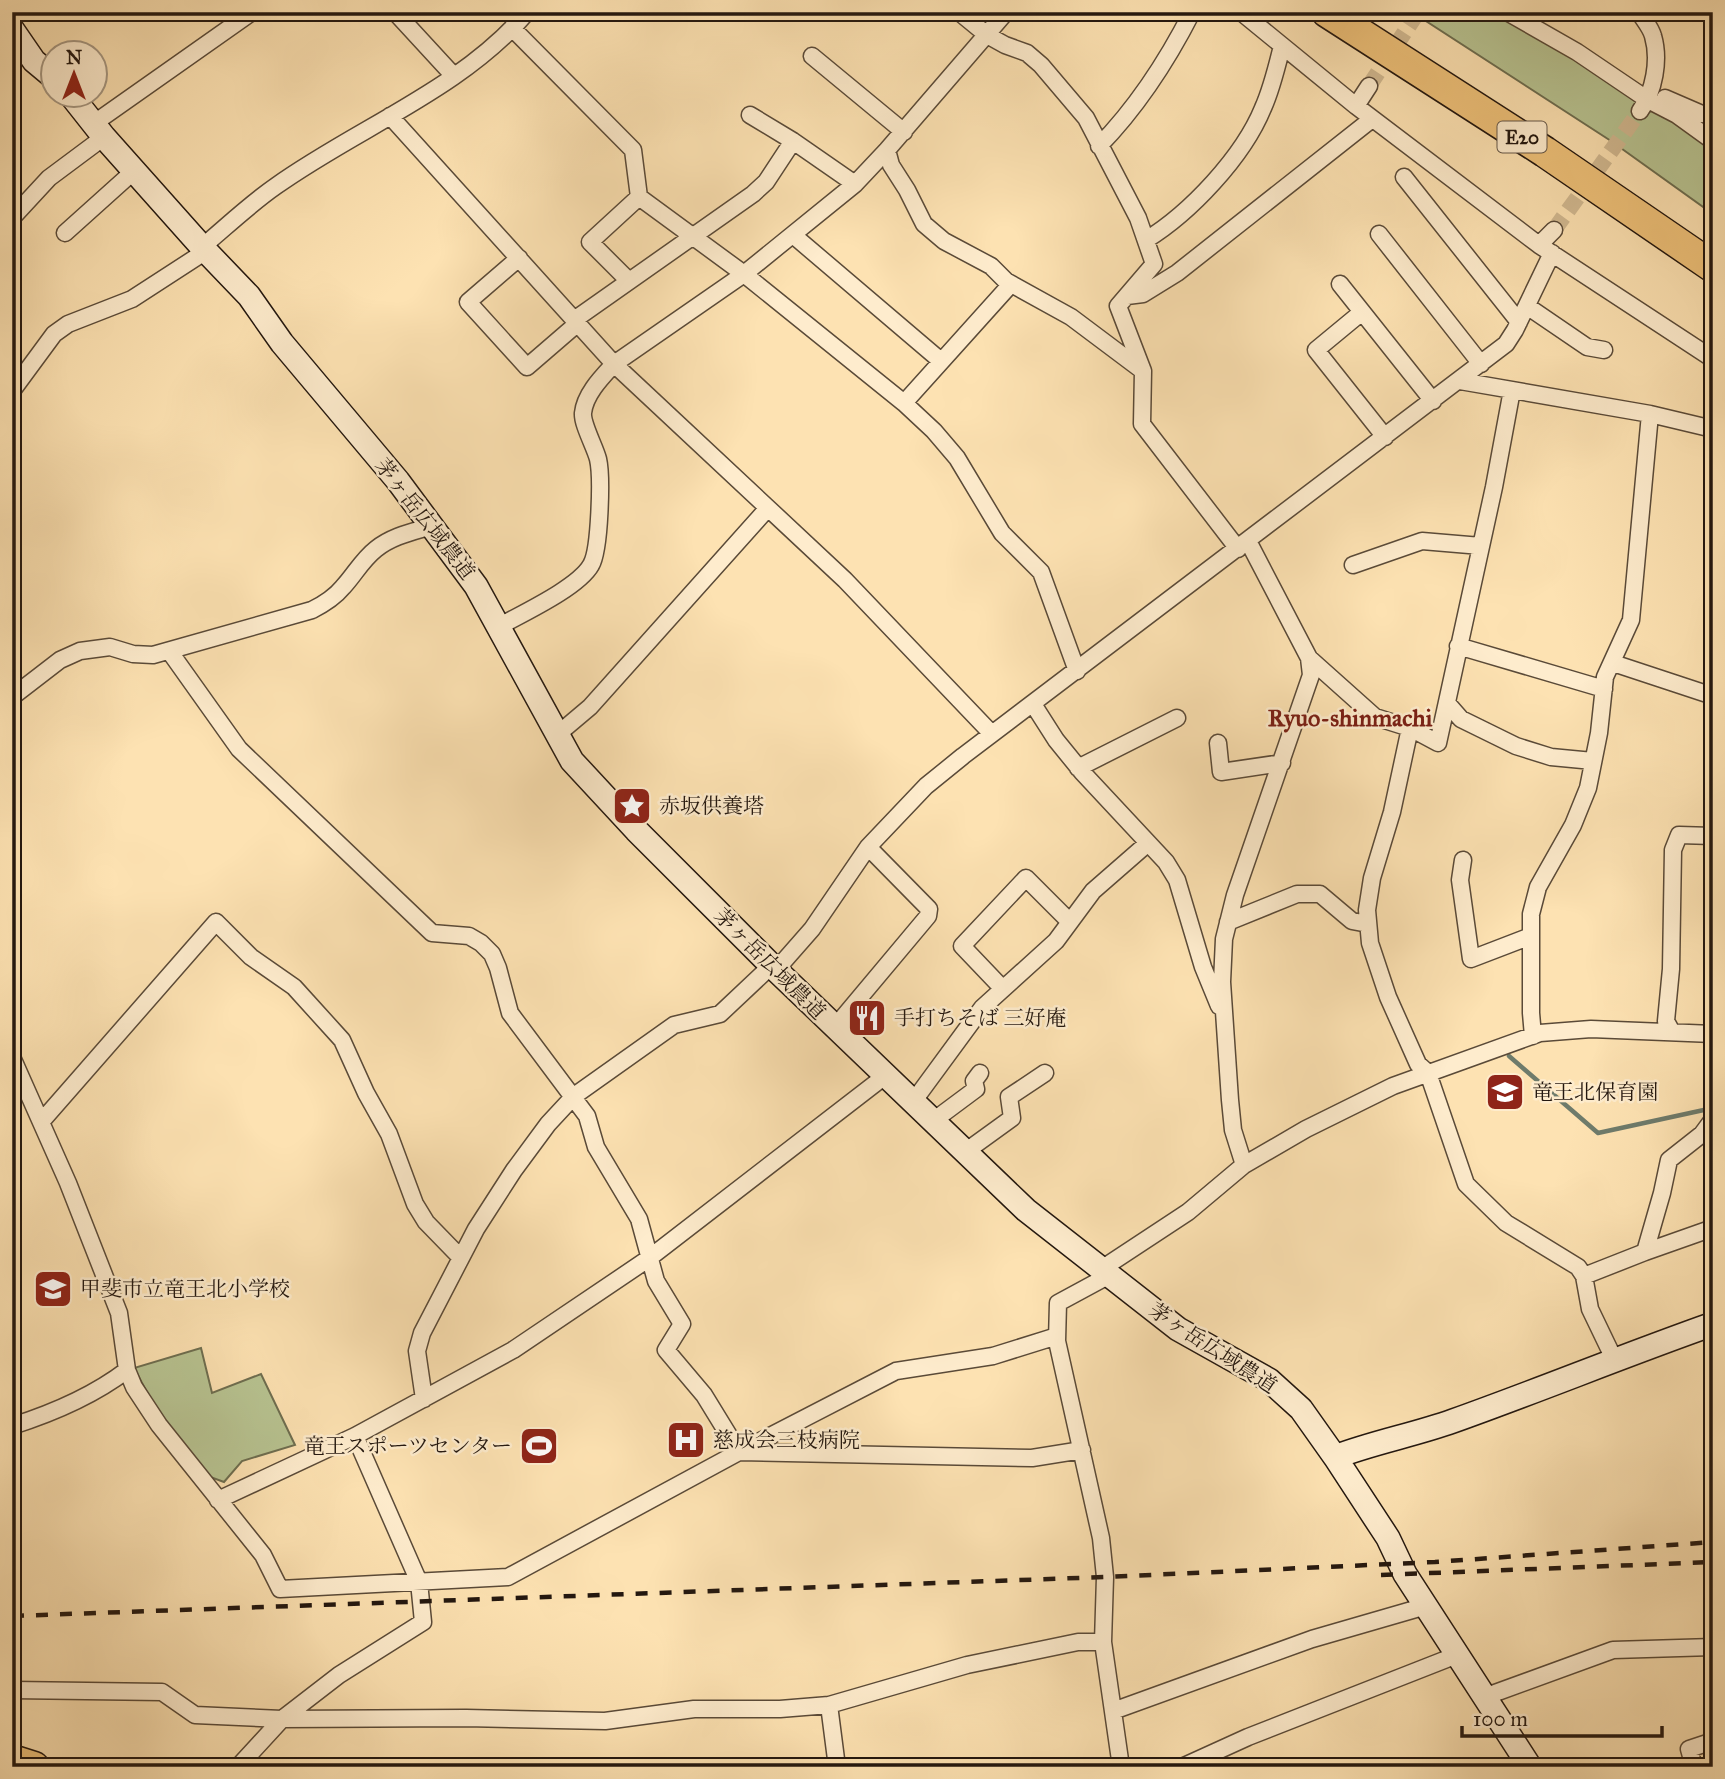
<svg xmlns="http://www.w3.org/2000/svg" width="1725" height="1779" viewBox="0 0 1725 1779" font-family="'IM FELL Great Primer','Noto Serif JP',serif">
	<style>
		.green { fill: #b8c492; stroke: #6e6e50; stroke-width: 2 }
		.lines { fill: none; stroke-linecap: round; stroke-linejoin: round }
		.stream { stroke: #6e7b6b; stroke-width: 4.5 }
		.street-tunnel { stroke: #d1b991; stroke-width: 16; stroke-dasharray: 16 8; stroke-linecap: butt }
		.street-casing { stroke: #5a4a38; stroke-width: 19 }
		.secondary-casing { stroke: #23170f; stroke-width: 26 }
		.highway-casing { stroke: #23170f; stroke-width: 33 }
		.street { stroke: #feeccd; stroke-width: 16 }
		.secondary { stroke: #feeccd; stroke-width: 23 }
		.highway { stroke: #eec179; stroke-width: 30 }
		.rail { stroke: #23170f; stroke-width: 4.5; stroke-dasharray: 12 12; stroke-linecap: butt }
		.labels { text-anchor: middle; stroke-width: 5; stroke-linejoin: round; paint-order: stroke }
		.shield { fill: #feeccd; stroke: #655748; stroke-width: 2 }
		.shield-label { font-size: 19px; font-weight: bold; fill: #23170f }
		.street-label { font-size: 21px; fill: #23170f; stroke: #feeccd }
		.poi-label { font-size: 21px; fill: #23170f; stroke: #feeccd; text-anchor: start }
		.quarter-label { font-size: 24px; font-weight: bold; fill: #7a1f14; stroke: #feeccd }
	</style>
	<rect width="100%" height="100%" fill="#fde2b2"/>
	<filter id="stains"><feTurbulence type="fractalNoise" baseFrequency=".00286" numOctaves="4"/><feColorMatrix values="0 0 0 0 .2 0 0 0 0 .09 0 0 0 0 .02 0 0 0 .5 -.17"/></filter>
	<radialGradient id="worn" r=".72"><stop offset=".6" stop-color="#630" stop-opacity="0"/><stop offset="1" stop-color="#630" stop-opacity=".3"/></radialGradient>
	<path class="green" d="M 1412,12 L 1494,12 L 1542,37 L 1713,147 L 1713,214 L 1611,141 Z
		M 201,1348 L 212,1393 L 261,1374 L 295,1445 L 242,1461 L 224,1482 L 202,1474 L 164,1424 L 134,1368 Z"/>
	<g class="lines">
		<path class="stream" d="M 1509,1056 L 1598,1133 L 1713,1108"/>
		<path class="street-tunnel" d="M 1369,86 L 1418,12
			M 1554,230 L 1640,111"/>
		<g class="street-casing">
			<path id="street" d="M 395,12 L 453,75
				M 959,12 L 987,35 L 1005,45 L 1027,53 L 1041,65 L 1086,118 L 1138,218 L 1154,264 L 1118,306 L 1143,371 L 1142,424 L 1238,549
				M 1241,12 L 1356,106 L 1539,245 L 1713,359
				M 1507,12 L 1577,52 L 1648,100 L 1677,115 L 1713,141
				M 1639,12 C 1644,20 1651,28 1653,36 C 1660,60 1654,92 1640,111
				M 512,28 L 633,150 L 639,197 L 744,274 L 904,403 L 934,431 L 957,458 L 1002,533 L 1041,572 L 1077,671
				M 812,56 L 904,132
				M 1665,98 L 1702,114 L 1713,115
				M 1356,106 L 1369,86
				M 750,115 L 793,141 L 855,184
				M 390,116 L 614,364 L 845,580 L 992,734
				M 93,124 L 252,12
				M 1099,146 C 1138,106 1167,61 1192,12
				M 887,150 L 891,165 L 907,190 L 924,224 L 944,241 L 991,266 L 1006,281 L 1071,317 L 1143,371
				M 1404,177 L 1519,322
				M 12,218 L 49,178 L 104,137
				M 65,233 L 134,171
				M 1379,234 L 1481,364
				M 793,235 L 941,361
				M 1146,240 C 1190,213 1243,157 1263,108 C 1272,88 1277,66 1282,46
				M 1539,245 L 1554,230
				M 202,247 C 226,227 250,204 276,186 C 357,128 462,89 527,12
				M 519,258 L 468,302 L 527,367 L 578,323
				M 628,280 L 590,242 L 639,197
				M 1340,284 L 1433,401
				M 1127,296 L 1143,294 L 1177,273 L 1372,119
				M 1527,306 L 1587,347 L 1604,350
				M 1362,312 L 1316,350 L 1385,437
				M 574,320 L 753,194 L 766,182 L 793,141
				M 1460,381 L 1650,414 L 1713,429
				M 12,391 L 54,334 L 68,324 L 132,299 L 206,251
				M 904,403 L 1011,284
				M 1353,565 L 1422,541 L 1481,546
				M 498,627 C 521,614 578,588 591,565 C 600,550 602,476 598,459 C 595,447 582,424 583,413 C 585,394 602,377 614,364 L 744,274 L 855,184 L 887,150 L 1006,12
				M 1458,646 L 1604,689
				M 170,652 L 239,749 L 432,933 L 469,936 L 481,943 L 492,954 L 498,968 L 510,1013 L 587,1116 L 596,1147 L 639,1219 L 656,1281 L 682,1324 L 666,1350 L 704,1395 L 739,1452 L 1032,1458 L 1082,1450
				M 1309,658 L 1375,717 L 1410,728 L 1438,743 L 1494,487 L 1512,390
				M 1613,663 L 1713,696
				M 12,697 L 60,660 L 80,651 L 110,647 L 133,654 L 153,655 L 312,610 C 324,604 334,598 343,587 C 355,574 362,560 376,549 C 392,536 412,532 432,526
				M 1447,703 L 1461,719 L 1516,746 L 1551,757 L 1593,761
				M 1033,704 L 1056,740 L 1082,772 L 1166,862 L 1177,880 L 1203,967 L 1219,1006
				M 1410,728 L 1392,812 L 1372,878 L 1367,910 L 1370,943 L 1388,997 L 1418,1064 L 1428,1073 L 1466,1184 L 1506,1223 L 1578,1267 L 1584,1276 L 1590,1309 L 1614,1359
				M 558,734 L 590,707 L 768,508
				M 1218,743 L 1221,772 L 1282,763
				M 1078,768 L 1177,718
				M 1463,860 L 1460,880 L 1471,959 L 1531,936
				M 1228,922 L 1297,894 L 1320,894 L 1352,921 L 1368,924
				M 776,970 L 812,929 L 868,847 L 926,786 L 963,756 L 1506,344 L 1515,330 L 1552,253
				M 1003,989 L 962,946 L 1026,878 L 1070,922
				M 835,1027 L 928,916 L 929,909 L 868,847
				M 1672,1032 L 1666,1021 L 1671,969 L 1673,850 L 1679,835 L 1713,836
				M 1533,1036 L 1531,1013 L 1531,914 L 1538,887 L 1573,825 L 1588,788 L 1599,733 L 1605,677 L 1631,620 L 1650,414
				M 12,1057 L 68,1183 L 119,1313 L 127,1370 L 134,1387 L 159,1425 L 263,1555 L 280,1589 L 508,1577 L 739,1452 L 896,1371 L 993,1356 L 1057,1336
				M 913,1102 L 982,1008 L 1056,941 L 1093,891 L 1148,843
				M 933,1121 L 976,1089 L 974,1081 L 980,1073
				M 41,1122 L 216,922 L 251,957 L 294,987 L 342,1040 L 366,1093 L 389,1134 L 415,1204 L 426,1222 L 461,1258
				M 965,1152 L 1012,1118 L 1009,1097 L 1045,1073
				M 1244,1165 L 1233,1130 L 1230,1100 L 1222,982 L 1224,939 L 1235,895 L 1311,675 L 1309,658 L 1248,541
				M 1645,1252 L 1713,1228
				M 1100,1270 L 1188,1212 L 1244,1165 L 1306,1129 L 1393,1086 L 1540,1033 L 1591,1029 L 1713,1034
				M 1108,1276 L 1058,1303 L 1057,1341 L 1101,1538 L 1105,1577 L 1103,1642 L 1121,1767
				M 1584,1276 L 1645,1252 L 1662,1193 L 1669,1160 L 1702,1134 L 1713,1119
				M 424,1399 L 417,1351 L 422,1333 L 476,1229 L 514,1170 L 548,1124 L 574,1096 L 674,1025 L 720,1014 L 771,966
				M 12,1426 C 53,1413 93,1396 127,1370
				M 218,1500 L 355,1436 L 513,1350 L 648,1259 L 885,1076
				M 12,1690 L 162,1692 L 195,1715 L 282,1719 L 466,1718 L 605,1721 L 694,1709 L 780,1709 L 829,1705 L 967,1665 L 1078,1642 L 1103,1642
				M 1484,1697 L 1613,1650 L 1713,1647
				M 829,1705 L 837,1767
				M 1113,1711 L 1312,1639 L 1426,1606
				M 238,1767 L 282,1719 L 339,1675 L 423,1622 L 419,1582 L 355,1436
				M 1182,1767 L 1248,1737 L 1457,1655
				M 1694,1767 L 1689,1749 L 1713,1741"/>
		</g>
		<g class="secondary-casing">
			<path id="secondary" d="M 12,29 L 34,61 L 52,76
				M 70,94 L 104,137 L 202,247 L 249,296 L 282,343 L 398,481 L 476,586 L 572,761 L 636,830 L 776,970 L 1026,1210 L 1178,1329 L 1269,1380 L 1301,1409 L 1335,1457 L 1388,1538 L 1405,1574 L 1530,1767
				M 1335,1457 C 1374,1442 1414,1435 1453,1421 C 1540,1390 1625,1355 1713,1324"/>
		</g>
		<g class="highway-casing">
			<path id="highway" d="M 1327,12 L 1545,152 L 1713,267
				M 12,1760 L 34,1767"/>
		</g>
		<use href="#street" class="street"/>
		<use href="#secondary" class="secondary"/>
		<use href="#highway" class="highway"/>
		<path class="rail" d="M 1381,1575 L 1713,1562
			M 12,1616 L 1105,1577 L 1435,1562 L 1713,1542"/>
	</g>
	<defs>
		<g id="sight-square" transform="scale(2.0125)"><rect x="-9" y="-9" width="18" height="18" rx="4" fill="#8f2418" stroke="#feeccd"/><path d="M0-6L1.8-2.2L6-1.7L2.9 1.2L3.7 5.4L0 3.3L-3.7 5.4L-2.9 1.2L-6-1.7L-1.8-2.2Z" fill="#fff"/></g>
		<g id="restaurant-square" transform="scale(2.0125)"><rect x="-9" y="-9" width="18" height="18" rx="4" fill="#8f2418" stroke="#feeccd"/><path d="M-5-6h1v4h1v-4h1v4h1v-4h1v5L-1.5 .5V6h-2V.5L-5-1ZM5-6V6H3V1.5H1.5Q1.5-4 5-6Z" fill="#fff"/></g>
		<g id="school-square" transform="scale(2.0125)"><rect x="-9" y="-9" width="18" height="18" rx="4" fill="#8f2418" stroke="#feeccd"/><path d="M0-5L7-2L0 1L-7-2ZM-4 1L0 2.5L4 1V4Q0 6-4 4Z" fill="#fff"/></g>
		<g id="hospital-square" transform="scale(2.0125)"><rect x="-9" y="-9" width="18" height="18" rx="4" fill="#8f2418" stroke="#feeccd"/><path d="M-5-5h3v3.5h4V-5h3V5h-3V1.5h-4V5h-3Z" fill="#fff"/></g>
		<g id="stadium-square" transform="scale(2.0125)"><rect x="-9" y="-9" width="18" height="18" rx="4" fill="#8f2418" stroke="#feeccd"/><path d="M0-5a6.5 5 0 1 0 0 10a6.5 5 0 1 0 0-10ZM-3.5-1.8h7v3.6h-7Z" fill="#fff"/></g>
	</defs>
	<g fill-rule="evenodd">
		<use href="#sight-square" x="632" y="806"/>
		<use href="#restaurant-square" x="867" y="1018"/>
		<use href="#school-square" x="1505" y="1092"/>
		<use href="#school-square" x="53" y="1289"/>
		<use href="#hospital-square" x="686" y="1440"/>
		<use href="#stadium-square" x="539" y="1446"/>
	</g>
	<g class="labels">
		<rect class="shield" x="1497.5" y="121.5" width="49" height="31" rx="5"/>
		<g class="shield-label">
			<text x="1522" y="144">E20</text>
		</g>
		<g class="street-label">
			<text transform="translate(425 519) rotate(52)" y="7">茅ヶ岳広域農道</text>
			<text transform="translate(770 964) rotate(45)" y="7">茅ヶ岳広域農道</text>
			<text transform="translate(1213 1348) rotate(33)" y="7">茅ヶ岳広域農道</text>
		</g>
		<g class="poi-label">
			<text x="659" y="813">赤坂供養塔</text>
			<text x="894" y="1025">手打ちそば 三好庵</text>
			<text x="1532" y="1099">竜王北保育園</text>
			<text x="80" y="1296">甲斐市立竜王北小学校</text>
			<text x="713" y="1447">慈成会三枝病院</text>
			<text x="512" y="1453" text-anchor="end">竜王スポーツセンター</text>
		</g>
		<g class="quarter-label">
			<text x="1350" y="726">Ryuo-shinmachi</text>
		</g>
	</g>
	<rect width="1725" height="1779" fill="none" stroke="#fde2b2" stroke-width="42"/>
	<rect x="14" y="14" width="1697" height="1751" fill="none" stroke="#23170f" stroke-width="3.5"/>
	<rect x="21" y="21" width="1683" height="1737" fill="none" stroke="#23170f" stroke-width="2"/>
	<g transform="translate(74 74)"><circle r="33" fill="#feeccd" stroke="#a69781" stroke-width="2"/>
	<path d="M0-5L12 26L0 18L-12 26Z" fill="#8f2418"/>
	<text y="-10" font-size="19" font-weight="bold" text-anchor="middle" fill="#23170f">N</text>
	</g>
	<path d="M1462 1726v10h200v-10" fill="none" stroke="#23170f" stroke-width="3.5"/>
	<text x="1473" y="1726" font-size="21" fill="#23170f" stroke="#feeccd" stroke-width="5" paint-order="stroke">100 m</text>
	<rect width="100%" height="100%" filter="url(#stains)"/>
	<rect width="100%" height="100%" fill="url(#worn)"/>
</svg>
